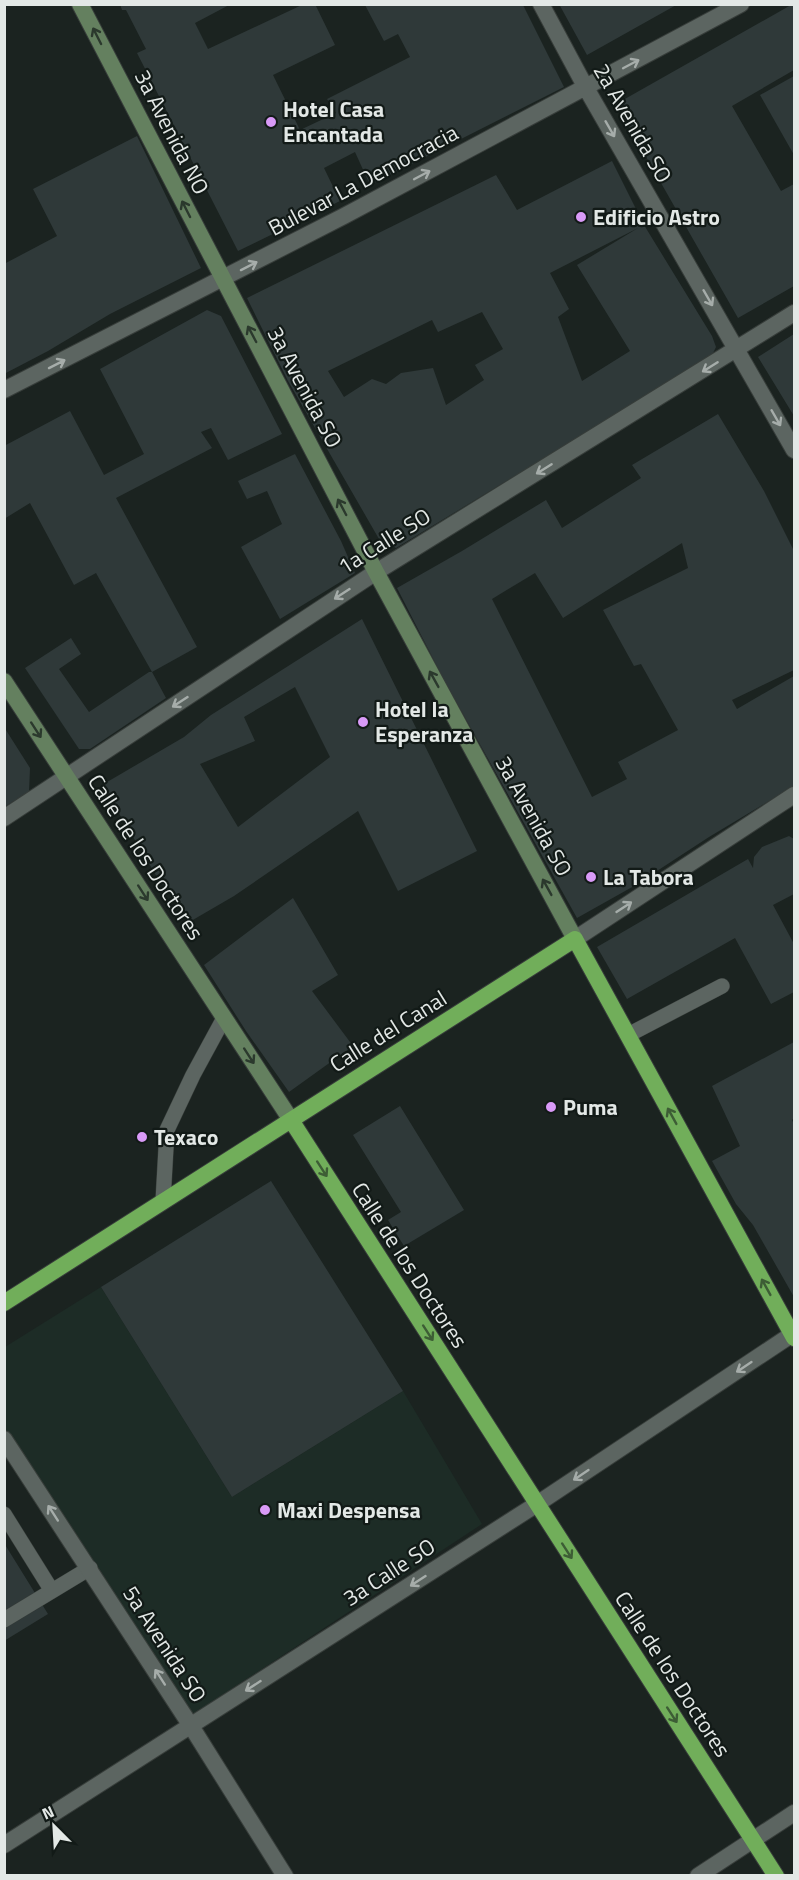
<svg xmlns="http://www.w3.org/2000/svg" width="799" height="1880" viewBox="0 0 799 1880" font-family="'Titillium Web',sans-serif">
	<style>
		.built { fill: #1d2c26 }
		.building { fill: #2f3939; fill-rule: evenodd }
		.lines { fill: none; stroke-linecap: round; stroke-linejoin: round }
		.service-casing { stroke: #373d3a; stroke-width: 16 }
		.minor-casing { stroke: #373d3a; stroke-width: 18 }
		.secondary-casing { stroke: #373d3a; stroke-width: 18 }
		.trunk-casing { stroke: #373d3a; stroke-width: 18 }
		.service { stroke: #5c6561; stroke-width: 15 }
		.minor { stroke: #5c6561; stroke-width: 16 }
		.secondary { stroke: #64805f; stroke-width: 16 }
		.trunk { stroke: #71ae5a; stroke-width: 16 }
		.oneway { stroke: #2b392d }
		.oneway2 { stroke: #a6adaa }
		.oneway3 { stroke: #3d5d35 }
		.poi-dot { fill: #d99af7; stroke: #121a17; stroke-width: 2 }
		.labels { text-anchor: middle; stroke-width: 4.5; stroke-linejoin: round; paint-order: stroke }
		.poi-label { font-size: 22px; font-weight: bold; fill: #e3e8e6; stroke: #121a17; text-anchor: start }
		.street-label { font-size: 22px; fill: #e3e8e6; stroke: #121a17 }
	</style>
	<rect width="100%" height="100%" fill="#1b2320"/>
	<path class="built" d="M 101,1287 L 232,1497 L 403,1391 L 482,1524 L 192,1715 L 5,1433 L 5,1347 Z"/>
	<path class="building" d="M 120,4 L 231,4 L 195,23 L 208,49 L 304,4 L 315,4 L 335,45 L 273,75 L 300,130 L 336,113 L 327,99 L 410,57 L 398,34 L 384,41 L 365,5 L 523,5 L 564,87 L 370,185 L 355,152 L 324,168 L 340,201 L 238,251 L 137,53 L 146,49 L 126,10 L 122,10 Z
		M 559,4 L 678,4 L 587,55 Z
		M 791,5 L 794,5 L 794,70 L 732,106 L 781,191 L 794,184 L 794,286 L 738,318 L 616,104 Z
		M 794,76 L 794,155 L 760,95 Z
		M 137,136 L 201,268 L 110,314 L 48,351 L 4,374 L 4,264 L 57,236 L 33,189 Z
		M 612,161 L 644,225 L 712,336 L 716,347 L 711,357 L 396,548 L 379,539 L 288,381 L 247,298 L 496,175 L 517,210 ZM 638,228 L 577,265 L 630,351 L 582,381 L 558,317 L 569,309 L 550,273 ZM 482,312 L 503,349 L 475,365 L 484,380 L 446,405 L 433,368 L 401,373 L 386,384 L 372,379 L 344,397 L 328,371 L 432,320 L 438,332 Z
		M 207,310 L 221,316 L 282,434 L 228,460 L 211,428 L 201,432 L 212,448 L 116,498 L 197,647 L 152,672 L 96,573 L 74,585 L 30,503 L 4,519 L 4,446 L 70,411 L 104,475 L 144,454 L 100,369 Z
		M 794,334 L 794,416 L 758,357 Z
		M 718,414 L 764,491 L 794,551 L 794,670 L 732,700 L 737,709 L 794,676 L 794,786 L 709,837 L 634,886 L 577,918 L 444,680 L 397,588 L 462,551 L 546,500 L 562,528 L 641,478 L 632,465 ZM 682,543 L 688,568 L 603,610 L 634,666 L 641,664 L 678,730 L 618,762 L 627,779 L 592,797 L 492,599 L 535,573 L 563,618 Z
		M 295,454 L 341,541 L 355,573 L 280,619 L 241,547 L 282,524 L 267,491 L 247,499 L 238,481 Z
		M 362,619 L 477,851 L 398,891 L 358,811 L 234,896 L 191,921 L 157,877 L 102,785 L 184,737 L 211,715 ZM 295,687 L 330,757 L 238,827 L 200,764 L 255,741 L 244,717 Z
		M 71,638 L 81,654 L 59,669 L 89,712 L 149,672 L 152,672 L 166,698 L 90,749 L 79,749 L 25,668 Z
		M 4,727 L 30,768 L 29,792 L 4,807 Z
		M 789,836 L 794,839 L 794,894 L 773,905 L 794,944 L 794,992 L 771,1004 L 735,938 L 627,999 L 597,947 L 748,859 L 753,868 L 754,857 L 762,847 Z
		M 293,898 L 338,975 L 312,991 L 353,1046 L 289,1092 L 246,1031 L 204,965 Z
		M 794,1042 L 794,1118 L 792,1120 L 794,1124 L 794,1297 L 753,1225 L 736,1204 L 712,1161 L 740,1146 L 712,1086 Z
		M 400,1106 L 464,1210 L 404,1246 L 388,1220 L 401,1212 L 353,1135 Z
		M 271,1181 L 403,1391 L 232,1497 L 101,1287 Z
		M 4,1543 L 48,1614 L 4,1641 Z"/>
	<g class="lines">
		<g class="service-casing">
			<path id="service" d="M 628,1035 L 722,986
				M 163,1201 L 167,1130 L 193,1075 L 224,1018
				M 4,1514 L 52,1591
				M 4,1620 L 90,1568"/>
		</g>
		<g class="minor-casing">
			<path id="minor" d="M 541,4 L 586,88 L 794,450
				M 4,390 L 344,216 L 741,4
				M 4,818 L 376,572 L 794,313
				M 575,939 L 794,795
				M 4,1439 L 191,1726 L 285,1876
				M 4,1845 L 537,1504 L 794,1333
				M 698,1876 L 794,1813"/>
		</g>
		<g class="secondary-casing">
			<path id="secondary" d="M 80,4 L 376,572 L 575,939
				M 4,681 L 291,1120"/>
		</g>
		<g class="trunk-casing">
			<path id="trunk" d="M 291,1120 L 776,1876
				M 4,1303 L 575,939 L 794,1338"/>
		</g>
		<use href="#service" class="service"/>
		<use href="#minor" class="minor"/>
		<use href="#secondary" class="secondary"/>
		<use href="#trunk" class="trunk"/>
	</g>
	<defs><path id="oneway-shaft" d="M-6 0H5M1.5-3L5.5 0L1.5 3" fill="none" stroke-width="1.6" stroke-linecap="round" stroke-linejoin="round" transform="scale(1.5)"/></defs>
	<g class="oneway">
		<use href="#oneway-shaft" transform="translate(97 36) rotate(-117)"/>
		<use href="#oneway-shaft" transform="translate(186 209) rotate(-117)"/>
		<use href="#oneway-shaft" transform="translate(252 334) rotate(-118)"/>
		<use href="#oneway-shaft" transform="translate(342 507) rotate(-118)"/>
		<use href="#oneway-shaft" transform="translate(434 679) rotate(-119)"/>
		<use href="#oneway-shaft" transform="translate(36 730) rotate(57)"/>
		<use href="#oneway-shaft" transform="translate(547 887) rotate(-119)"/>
		<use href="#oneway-shaft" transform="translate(143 893) rotate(57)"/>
		<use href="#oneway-shaft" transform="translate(249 1056) rotate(57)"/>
	</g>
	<g class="oneway2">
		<use href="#oneway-shaft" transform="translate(631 64) rotate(-28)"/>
		<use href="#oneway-shaft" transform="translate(610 129) rotate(60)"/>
		<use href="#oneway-shaft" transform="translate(422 175) rotate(-28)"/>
		<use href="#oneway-shaft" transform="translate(249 266) rotate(-27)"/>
		<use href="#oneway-shaft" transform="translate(708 298) rotate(60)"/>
		<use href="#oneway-shaft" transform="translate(57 364) rotate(-27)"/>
		<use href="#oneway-shaft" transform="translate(710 367) rotate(148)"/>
		<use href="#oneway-shaft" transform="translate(776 418) rotate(60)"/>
		<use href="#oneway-shaft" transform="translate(544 469) rotate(148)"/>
		<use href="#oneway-shaft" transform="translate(342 594) rotate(147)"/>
		<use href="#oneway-shaft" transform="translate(180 702) rotate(147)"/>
		<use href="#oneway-shaft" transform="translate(624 907) rotate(-33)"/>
		<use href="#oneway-shaft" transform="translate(744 1367) rotate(146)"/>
		<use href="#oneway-shaft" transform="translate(581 1475) rotate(146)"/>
		<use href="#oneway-shaft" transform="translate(53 1513) rotate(-123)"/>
		<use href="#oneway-shaft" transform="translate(418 1581) rotate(147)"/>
		<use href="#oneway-shaft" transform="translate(160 1677) rotate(-123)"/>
		<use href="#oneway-shaft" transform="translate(253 1686) rotate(147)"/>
	</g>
	<g class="oneway3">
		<use href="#oneway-shaft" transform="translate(672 1116) rotate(-119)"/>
		<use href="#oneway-shaft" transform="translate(322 1169) rotate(57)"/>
		<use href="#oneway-shaft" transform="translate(766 1287) rotate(-119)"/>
		<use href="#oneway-shaft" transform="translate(428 1333) rotate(57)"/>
		<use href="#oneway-shaft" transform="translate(567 1551) rotate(57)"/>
		<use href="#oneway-shaft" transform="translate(672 1715) rotate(57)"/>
	</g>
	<g class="poi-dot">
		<circle cx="271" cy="122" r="6"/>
		<circle cx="581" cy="217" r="6"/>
		<circle cx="363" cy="722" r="6"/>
		<circle cx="591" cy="877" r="6"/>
		<circle cx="551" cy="1107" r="6"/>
		<circle cx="142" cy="1137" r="6"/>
		<circle cx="265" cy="1510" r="6"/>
	</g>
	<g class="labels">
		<g class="poi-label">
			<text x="283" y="117">Hotel Casa<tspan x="283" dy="25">Encantada</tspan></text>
			<text x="593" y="225">Edificio Astro</text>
			<text x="375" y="717">Hotel la<tspan x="375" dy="25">Esperanza</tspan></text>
			<text x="603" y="885">La Tabora</text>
			<text x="563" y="1115">Puma</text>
			<text x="154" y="1145">Texaco</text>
			<text x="277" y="1518">Maxi Despensa</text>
		</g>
		<g class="street-label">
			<text transform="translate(633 123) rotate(60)" y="8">2a Avenida SO</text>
			<text transform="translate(172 132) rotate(63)" y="8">3a Avenida NO</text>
			<text transform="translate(363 180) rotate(-28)" y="8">Bulevar La Democracia</text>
			<text transform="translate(305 387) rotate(62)" y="8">3a Avenida SO</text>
			<text transform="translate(384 541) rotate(-32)" y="8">1a Calle SO</text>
			<text transform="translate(534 816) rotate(61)" y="8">3a Avenida SO</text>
			<text transform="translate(146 857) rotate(57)" y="8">Calle de los Doctores</text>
			<text transform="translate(388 1031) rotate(-32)" y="8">Calle del Canal</text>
			<text transform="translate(410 1265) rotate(57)" y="8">Calle de los Doctores</text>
			<text transform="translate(389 1572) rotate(-33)" y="8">3a Calle SO</text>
			<text transform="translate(165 1644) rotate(57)" y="8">5a Avenida SO</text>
			<text transform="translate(673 1674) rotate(57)" y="8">Calle de los Doctores</text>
		</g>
	</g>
	<rect width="799" height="1880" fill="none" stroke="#e3e8e6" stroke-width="12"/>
	<g transform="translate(54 1826) rotate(336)" stroke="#121a17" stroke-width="4.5" paint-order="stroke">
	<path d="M0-4.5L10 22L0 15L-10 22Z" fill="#e3e8e6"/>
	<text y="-9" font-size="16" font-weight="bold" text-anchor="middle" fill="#e3e8e6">N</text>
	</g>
</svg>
